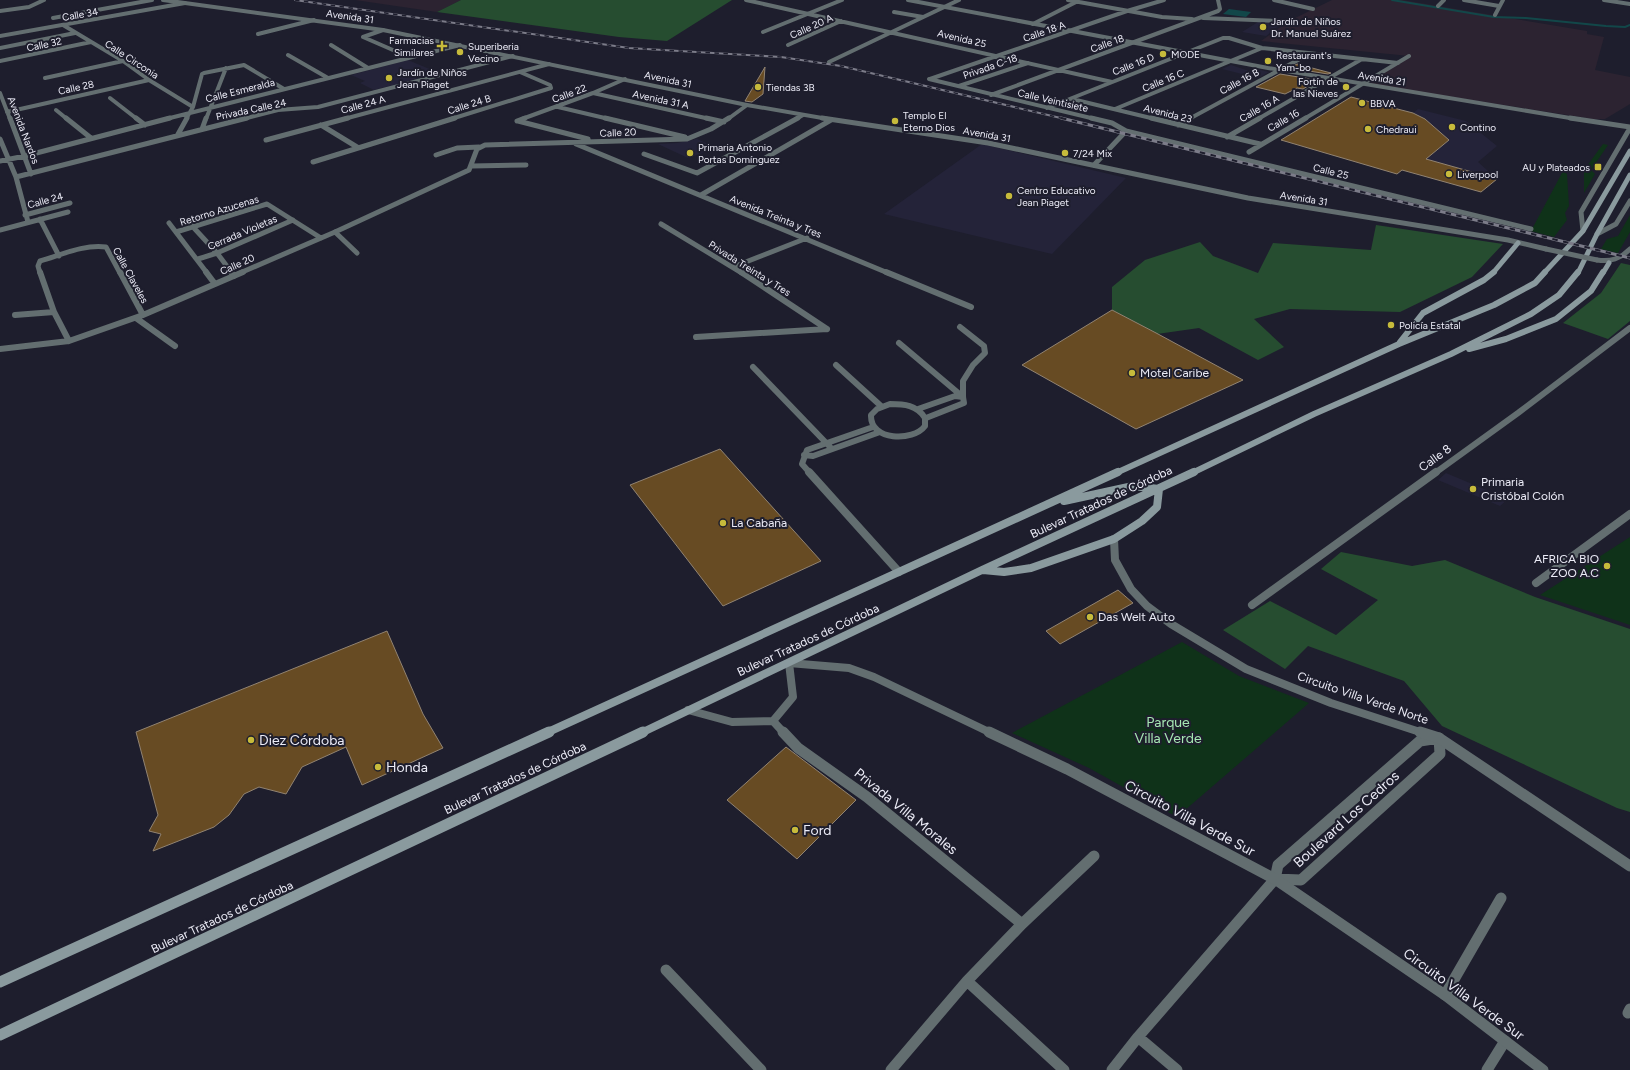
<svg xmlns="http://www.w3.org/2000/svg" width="1630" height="1070" viewBox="0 0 1630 1070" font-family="Figtree,sans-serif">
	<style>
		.built { fill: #242339 }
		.industrial { fill: #2c2331 }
		.green { fill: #0f3219 }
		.forest { fill: #264d30 }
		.water { fill: #124749 }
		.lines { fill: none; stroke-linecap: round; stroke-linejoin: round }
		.stream { stroke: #124749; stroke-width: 2 }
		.building { fill: #674b23; stroke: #918372 }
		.minor-far4 { stroke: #636e70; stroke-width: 4 }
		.minor-far3 { stroke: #636e70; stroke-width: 5 }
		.minor-far2 { stroke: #636e70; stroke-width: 6 }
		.minor-far1 { stroke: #636e70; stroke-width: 8 }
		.minor { stroke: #636e70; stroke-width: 11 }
		.tertiary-far3 { stroke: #636e70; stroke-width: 4 }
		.tertiary-far2 { stroke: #636e70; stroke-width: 5 }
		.tertiary-far1 { stroke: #636e70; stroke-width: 8 }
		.tertiary { stroke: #636e70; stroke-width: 11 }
		.secondary-far3 { stroke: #8a9a9e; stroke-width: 5 }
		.secondary-far2 { stroke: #8a9a9e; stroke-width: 6 }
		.secondary-far1 { stroke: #8a9a9e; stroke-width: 8 }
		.secondary { stroke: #8a9a9e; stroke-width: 11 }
		.rail-far1-casing { stroke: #7c7c89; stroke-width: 2 }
		.rail-casing { stroke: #7c7c89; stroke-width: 3 }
		.rail-far1 { stroke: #1e1e2d; stroke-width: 1.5; stroke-dasharray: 4.5; stroke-linecap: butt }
		.rail { stroke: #1e1e2d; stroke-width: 2; stroke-dasharray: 5.5; stroke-linecap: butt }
		.tertiary-bridge { stroke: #636e70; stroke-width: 5 }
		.poi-dot { fill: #c7bb3b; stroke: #1e1e2d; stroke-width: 1.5 }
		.labels { text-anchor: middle; stroke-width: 4; stroke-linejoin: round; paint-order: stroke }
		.far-street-label { font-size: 10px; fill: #ececf7; stroke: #1e1e2d }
		.far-poi-label { font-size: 10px; fill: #ececf7; stroke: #1e1e2d; text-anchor: start }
		.poi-label { font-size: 12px; fill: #ececf7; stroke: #1e1e2d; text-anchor: start }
		.street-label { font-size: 12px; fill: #ececf7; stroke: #1e1e2d }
		.near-park-label { font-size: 14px; fill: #a6e7b3; stroke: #1e1e2d }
		.near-poi-label { font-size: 14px; fill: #ececf7; stroke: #1e1e2d; text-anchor: start }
		.near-street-label { font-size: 14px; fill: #ececf7; stroke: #1e1e2d }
	</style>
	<rect width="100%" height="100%" fill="#1e1e2d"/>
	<path class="built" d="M 1258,22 L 1282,23 L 1266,36 L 1242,32 Z
		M 408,60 L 439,73 L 374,90 L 360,83 L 365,81 L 351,75 Z
		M 1231,65 L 1252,72 L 1256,69 L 1269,72 L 1258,78 L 1222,69 Z
		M 1418,109 L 1466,121 L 1497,146 L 1478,162 L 1497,179 L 1436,162 L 1423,162 L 1449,140 L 1425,119 L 1413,113 Z
		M 697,139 L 717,148 L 688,158 L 658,144 L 677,143 Z
		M 982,144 L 1126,178 L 1052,254 L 884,214 Z
		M 1446,473 L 1508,499 L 1500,506 L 1438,480 Z"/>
	<path class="industrial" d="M 355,0 L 461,0 L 437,12 Z
		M 1332,0 L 1402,0 L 1587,31 L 1587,34 L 1604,37 L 1595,70 L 1630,77 L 1630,104 L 1605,119 L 1593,119 L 1369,84 L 1409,56 L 1261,41 L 1289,21 Z"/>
	<path class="green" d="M 1603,144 L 1608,145 L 1591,170 L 1595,174 L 1584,193 L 1584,170 Z
		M 1563,171 L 1567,174 L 1569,206 L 1565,213 L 1567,220 L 1554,237 L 1531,231 Z
		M 1630,215 L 1630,232 L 1618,253 L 1601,249 L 1607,239 L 1618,236 Z
		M 1630,537 L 1630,625 L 1540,595 Z
		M 1182,642 L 1239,676 L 1309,703 L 1177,817 L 1089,768 L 1012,733 Z"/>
	<path class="forest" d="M 461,0 L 732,0 L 667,41 L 619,37 L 437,12 Z
		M 1376,225 L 1503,244 L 1472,277 L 1400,312 L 1290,309 L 1254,319 L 1284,347 L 1258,360 L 1199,328 L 1157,334 L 1112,310 L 1112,287 L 1145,260 L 1200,242 L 1213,256 L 1258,273 L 1273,243 L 1371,250 Z
		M 1621,263 L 1630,265 L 1630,321 L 1608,339 L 1563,323 L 1601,293 Z
		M 1341,552 L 1412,566 L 1445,560 L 1535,597 L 1630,629 L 1630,812 L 1617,808 L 1442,726 L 1404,681 L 1308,646 L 1285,669 L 1223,630 L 1270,601 L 1336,635 L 1378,600 L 1321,569 Z"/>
	<path class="water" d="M 1229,9 L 1251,12 L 1246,17 L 1223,14 Z"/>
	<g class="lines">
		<path class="stream" d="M 1392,0 L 1494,17 L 1526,18 L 1606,26 L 1625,27 L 1630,25"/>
	</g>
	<path class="building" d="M 1297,64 L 1331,73 L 1328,74 L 1290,68 Z
		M 765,67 L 763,94 L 752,102 L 745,101 Z
		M 1280,74 L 1317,80 L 1318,80 L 1303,89 L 1297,88 L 1285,94 L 1256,87 Z
		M 1351,97 L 1413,113 L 1425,119 L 1449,140 L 1426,159 L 1497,179 L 1481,192 L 1402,170 L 1397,174 L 1281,140 Z
		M 1112,310 L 1158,334 L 1243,380 L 1136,429 L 1022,365 Z
		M 720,449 L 821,561 L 723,606 L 630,485 Z
		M 1118,590 L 1133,603 L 1060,644 L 1046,631 Z
		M 387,631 L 423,714 L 443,748 L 362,785 L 346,747 L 302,767 L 286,794 L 259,787 L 244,794 L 229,815 L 214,827 L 153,851 L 161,834 L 149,831 L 158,815 L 136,732 Z
		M 786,747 L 856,800 L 797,859 L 727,800 Z"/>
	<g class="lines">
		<path class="minor-far4" d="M 746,0 L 1112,82
			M 1068,0 L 1162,17 L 1192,19
			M 1274,0 L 1313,9
			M 1464,0 L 1499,6
			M 1604,0 L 1630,4
			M 1438,6 L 1444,0
			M 0,11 L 29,7 L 44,0
			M 894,12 L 923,17
			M 1495,15 L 1503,0
			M 53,18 L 152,0
			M 1203,18 L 1278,21
			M 1033,24 L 1078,1
			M 63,25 L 123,61 L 149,80 L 193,107
			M 383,30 L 363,37 L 409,57
			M 763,32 L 842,0
			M 258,34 L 314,20
			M 0,36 L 185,3
			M 331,45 L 368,68
			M 788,45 L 841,21
			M 0,48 L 75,33
			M 288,55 L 328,78
			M 0,61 L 91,42
			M 829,62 L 959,0
			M 45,78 L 123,61
			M 929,79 L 1095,119
			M 930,79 L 1127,11 L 1164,0
			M 959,86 L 1028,63
			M 0,93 L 10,119
			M 593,93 L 710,119
			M 991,95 L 1218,11 L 1220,9 L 1218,0
			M 110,98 L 137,119
			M 1072,99 L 1155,119
			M 558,107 L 609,119
			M 1047,108 L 1223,38 L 1229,38 L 1262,48 L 1398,63
			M 1115,109 L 1262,48
			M 56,110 L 67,119
			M 7,112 L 149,80
			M 166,119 L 460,45
			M 186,119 L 193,107 L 202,74 L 204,73 L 244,65 L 284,89
			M 206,119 L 226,68
			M 243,119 L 278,110 L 318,107 L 513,56
			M 344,119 L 549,64
			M 451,119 L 551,88 L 550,85 L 520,72
			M 522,119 L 593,93 L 625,79
			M 728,119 L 747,105
			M 796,119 L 803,115
			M 1189,119 L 1309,54
			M 1258,119 L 1362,59
			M 1304,119 L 1409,56"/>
		<path class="minor-far3" d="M 10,118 L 31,174
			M 66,118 L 91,138
			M 136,118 L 145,125
			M 605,118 L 685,137
			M 706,118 L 724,122
			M 1091,118 L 1112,123 L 1126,131 L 1094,165
			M 1151,118 L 1260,144
			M 517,121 L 525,118
			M 518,121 L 588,139
			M 321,125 L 357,147
			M 1178,125 L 1191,118
			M 202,129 L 206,118
			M 1126,131 L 1531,229
			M 177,136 L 187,118
			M 1227,137 L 1260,118
			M 0,139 L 16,177 L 28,222
			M 266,140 L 348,118
			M 576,144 L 888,273
			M 1249,152 L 1306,118
			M 644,154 L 697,173 L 798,118
			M 436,155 L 457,148 L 479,147
			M 0,161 L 25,156 L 170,118
			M 313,162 L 455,118
			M 472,166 L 526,165
			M 16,177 L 247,118
			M 701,195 L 831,120
			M 25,215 L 70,203
			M 191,218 L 194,228 L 217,253 L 232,273
			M 40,219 L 59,256
			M 169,223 L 207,273
			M 661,224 L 742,273
			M 0,230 L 68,212
			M 176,232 L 267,204 L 321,238
			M 335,232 L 357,253
			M 198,259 L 217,253 L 293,220
			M 733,267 L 807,238
			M 40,273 L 38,266 L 40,261 C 61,255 84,244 106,247 L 120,273
			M 240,273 L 335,232 L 469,170 L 477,149 L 485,145 L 687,139 L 711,129 L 729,118"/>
		<path class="minor-far2" d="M 40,272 L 54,312 L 69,341
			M 120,272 L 143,315
			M 206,272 L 215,284
			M 231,272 L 234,276
			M 741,272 L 827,329
			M 886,272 L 971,307
			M 15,315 L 54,312
			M 136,318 L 175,346
			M 960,327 L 984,346 L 985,353 L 973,365 L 963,381 L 963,397
			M 696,337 L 827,329
			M 899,343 L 963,397
			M 0,349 L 69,341 L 143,315 L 243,272
			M 836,365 L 881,406
			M 753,367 L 832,449
			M 890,404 C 904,404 917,405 925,418 L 925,426 C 913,442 870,441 871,415 L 877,409 Z
			M 918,409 L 955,396 L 963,397 L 964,403 L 926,418
			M 804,455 L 813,456 L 880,432
			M 810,473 L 802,464 L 807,450 L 873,427
			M 1435,473 L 1518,413 L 1630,328"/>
		<path class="minor-far1" d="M 809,472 L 899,572
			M 1536,583 L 1630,514
			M 1252,605 L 1436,472
			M 688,710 L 732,722 L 773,721 L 793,697 L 789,663
			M 773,721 L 784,733"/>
		<path class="minor" d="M 783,732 L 798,748 L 867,797 L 1022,924
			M 1439,738 L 1440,754 L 1301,880 L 1275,879 L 1278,865 L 1420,741 Z
			M 666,970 L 761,1070
			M 967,981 L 1064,1070
			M 1445,995 L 1501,898
			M 1628,1013 L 1630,1009
			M 1138,1037 L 1177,1070
			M 891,1070 L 967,981 L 1022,924 L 1094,856
			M 1112,1070 L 1138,1037 L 1275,879
			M 1487,1070 L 1505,1041"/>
		<path class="tertiary-far3" d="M 163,0 L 383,30 L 747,105 L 828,119
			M 908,0 L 1268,68 L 1576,119"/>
		<path class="tertiary-far2" d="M 822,118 L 988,143 L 1248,198 L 1508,240 L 1546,249
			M 1570,118 L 1630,127
			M 1583,231 L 1581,212 L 1630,128
			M 1597,234 L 1616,224 L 1630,201
			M 1597,260 C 1611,262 1620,259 1630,249"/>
		<path class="tertiary-far1" d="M 1114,539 L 1115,560 L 1131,589 L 1147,606 L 1171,624 L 1246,669 L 1331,703 L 1423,733
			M 789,663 L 849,668 L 874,677 L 991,733"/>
		<path class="tertiary" d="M 989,732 L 1067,769 L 1275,879 L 1445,995 L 1543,1070
			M 1420,732 L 1439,738 L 1630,866"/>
		<path class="secondary-far3" d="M 1493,273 L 1518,243
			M 1544,273 L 1583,231 L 1630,151
			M 1578,273 L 1597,234 L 1630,175
			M 1603,273 L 1609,263"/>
		<path class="secondary-far2" d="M 1400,342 L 1423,313 L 1484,280 L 1494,272
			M 1469,349 L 1506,339 L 1556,319 L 1591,291 L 1603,272
			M 1116,473 L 1399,344 L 1494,305 L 1535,283 L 1545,272
			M 1192,473 L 1314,414 L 1451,354 L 1531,314 L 1559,295 L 1578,272"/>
		<path class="secondary-far1" d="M 983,570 L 1004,572 L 1031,568 L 1114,539 L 1142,521 L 1157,507 L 1159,489 L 1133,486 L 1064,501
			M 546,733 L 1118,472
			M 641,733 L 982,570 L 1194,472"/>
		<path class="secondary" d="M 0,982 L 549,732
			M 0,1035 L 643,732"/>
		<g class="rail-far1-casing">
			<path id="rail-far1" d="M 295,0 L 629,48 L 781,57 L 841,66 L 1065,119"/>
		</g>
		<g class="rail-casing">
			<path id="rail" d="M 1061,118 L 1630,258"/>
		</g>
		<use href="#rail-far1" class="rail-far1"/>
		<use href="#rail" class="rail"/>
		<path class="tertiary-bridge" d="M 1546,249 L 1597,260"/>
	</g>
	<g class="poi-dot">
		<circle cx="1263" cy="27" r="4"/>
		<path d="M440 40h4v4h4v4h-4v4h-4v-4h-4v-4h4z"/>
		<circle cx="460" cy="52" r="4"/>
		<circle cx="1163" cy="54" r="4"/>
		<circle cx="1268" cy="61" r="4"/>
		<circle cx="389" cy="78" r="4"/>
		<circle cx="758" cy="87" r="4"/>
		<circle cx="1346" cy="87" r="4"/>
		<circle cx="1362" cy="103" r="4"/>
		<circle cx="895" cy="121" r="4"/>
		<circle cx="1452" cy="127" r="4"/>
		<circle cx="1368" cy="129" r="4"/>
		<circle cx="690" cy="153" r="4"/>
		<circle cx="1065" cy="153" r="4"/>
		<rect x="1594" y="163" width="8" height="8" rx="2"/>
		<circle cx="1449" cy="174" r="4"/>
		<circle cx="1009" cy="196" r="4"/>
		<circle cx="1391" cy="325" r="4"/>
		<circle cx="1132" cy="373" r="4"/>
		<circle cx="1473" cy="489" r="4"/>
		<circle cx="723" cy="523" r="4"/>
		<circle cx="1607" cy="566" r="4"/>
		<circle cx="1090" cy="617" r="4"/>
		<circle cx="251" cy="740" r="4"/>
		<circle cx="378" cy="767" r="4"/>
		<circle cx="795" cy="830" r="4"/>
	</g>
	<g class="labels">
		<g class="far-street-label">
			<text transform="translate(80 14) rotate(-10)" y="4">Calle 34</text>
			<text transform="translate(350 16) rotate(8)" y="4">Avenida 31</text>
			<text transform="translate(811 26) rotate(-24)" y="4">Calle 20 A</text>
			<text transform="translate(1044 31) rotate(-19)" y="4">Calle 18 A</text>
			<text transform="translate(962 38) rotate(13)" y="4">Avenida 25</text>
			<text transform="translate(1107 43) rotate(-20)" y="4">Calle 18</text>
			<text transform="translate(44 44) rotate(-12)" y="4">Calle 32</text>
			<text transform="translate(132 59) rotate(33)" y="4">Calle Circonia</text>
			<text transform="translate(1133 64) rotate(-21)" y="4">Calle 16 D</text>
			<text transform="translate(990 66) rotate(-19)" y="4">Privada C-18</text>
			<text transform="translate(1382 78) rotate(9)" y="4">Avenida 21</text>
			<text transform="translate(668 79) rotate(12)" y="4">Avenida 31</text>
			<text transform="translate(1163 80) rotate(-22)" y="4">Calle 16 C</text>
			<text transform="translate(1239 81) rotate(-28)" y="4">Calle 16 B</text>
			<text transform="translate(76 87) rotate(-12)" y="4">Calle 28</text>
			<text transform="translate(240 90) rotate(-14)" y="4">Calle Esmeralda</text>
			<text transform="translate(569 93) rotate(-20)" y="4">Calle 22</text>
			<text transform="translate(661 99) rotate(12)" y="4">Avenida 31 A</text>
			<text transform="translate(1053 100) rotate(13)" y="4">Calle Veintisiete</text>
			<text transform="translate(363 104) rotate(-15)" y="4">Calle 24 A</text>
			<text transform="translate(469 104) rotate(-17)" y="4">Calle 24 B</text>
			<text transform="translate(1259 108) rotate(-30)" y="4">Calle 16 A</text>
			<text transform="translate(251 109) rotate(-12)" y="4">Privada Calle 24</text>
			<text transform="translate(1168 113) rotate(14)" y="4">Avenida 23</text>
			<text transform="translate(1283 120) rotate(-30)" y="4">Calle 16</text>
			<text transform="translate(24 130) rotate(69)" y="4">Avenida Nardos</text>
			<text transform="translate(618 132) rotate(-2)" y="4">Calle 20</text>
			<text transform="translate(987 134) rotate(10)" y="4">Avenida 31</text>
			<text transform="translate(1331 171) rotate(14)" y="4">Calle 25</text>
			<text transform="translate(1304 198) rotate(9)" y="4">Avenida 31</text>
			<text transform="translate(45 200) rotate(-15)" y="4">Calle 24</text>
			<text transform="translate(219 210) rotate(-17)" y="4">Retorno Azucenas</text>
			<text transform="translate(776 216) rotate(22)" y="4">Avenida Treinta y Tres</text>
			<text transform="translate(242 232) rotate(-23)" y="4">Cerrada Violetas</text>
			<text transform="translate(237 264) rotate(-24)" y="4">Calle 20</text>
			<text transform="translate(750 268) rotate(32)" y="4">Privada Treinta y Tres</text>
			<text transform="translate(131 275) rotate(61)" y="4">Calle Claveles</text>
		</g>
		<g class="far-poi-label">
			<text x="1271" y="25">Jardín de Niños<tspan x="1271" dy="12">Dr. Manuel Suárez</tspan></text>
			<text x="434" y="44" text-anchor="end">Farmacias<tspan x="434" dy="12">Similares</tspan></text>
			<text x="468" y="50">Superiberia<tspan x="468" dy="12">Vecino</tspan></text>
			<text x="1171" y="58">MODE</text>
			<text x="1276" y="59">Restaurant's<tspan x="1276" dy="12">Yam-bo</tspan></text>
			<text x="397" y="76">Jardín de Niños<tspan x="397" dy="12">Jean Piaget</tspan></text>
			<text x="1338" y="85" text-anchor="end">Fortín de<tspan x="1338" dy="12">las Nieves</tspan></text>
			<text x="766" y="91">Tiendas 3B</text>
			<text x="1370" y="107">BBVA</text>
			<text x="903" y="119">Templo El<tspan x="903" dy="12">Eterno Dios</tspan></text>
			<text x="1460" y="131">Contino</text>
			<text x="1376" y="133">Chedraui</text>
			<text x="698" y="151">Primaria Antonio<tspan x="698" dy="12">Portas Domínguez</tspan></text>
			<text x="1073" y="157">7/24 Mix</text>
			<text x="1590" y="171" text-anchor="end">AU y Plateados</text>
			<text x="1457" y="178">Liverpool</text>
			<text x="1017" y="194">Centro Educativo<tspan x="1017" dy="12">Jean Piaget</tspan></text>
			<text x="1399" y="329">Policía Estatal</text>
		</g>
		<g class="poi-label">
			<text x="1140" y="377">Motel Caribe</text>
			<text x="1481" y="486">Primaria<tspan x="1481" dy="14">Cristóbal Colón</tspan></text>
			<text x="731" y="527">La Cabaña</text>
			<text x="1599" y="563" text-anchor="end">AFRICA BIO<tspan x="1599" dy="14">ZOO A.C</tspan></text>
			<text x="1098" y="621">Das Welt Auto</text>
		</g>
		<g class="street-label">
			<text transform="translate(1435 458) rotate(-36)" y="4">Calle 8</text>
			<text transform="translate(1101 502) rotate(-25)" y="4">Bulevar Tratados de Córdoba</text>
			<text transform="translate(808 640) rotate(-25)" y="4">Bulevar Tratados de Córdoba</text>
			<text transform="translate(1363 698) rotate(19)" y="4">Circuito Villa Verde Norte</text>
			<text transform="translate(515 778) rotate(-25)" y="4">Bulevar Tratados de Córdoba</text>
			<text transform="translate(222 917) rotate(-25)" y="4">Bulevar Tratados de Córdoba</text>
		</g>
		<g class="near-park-label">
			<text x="1168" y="727">Parque<tspan x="1168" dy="16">Villa Verde</tspan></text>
		</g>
		<g class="near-poi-label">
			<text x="259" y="745">Diez Córdoba</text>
			<text x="386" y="772">Honda</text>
			<text x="803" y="835">Ford</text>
		</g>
		<g class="near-street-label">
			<text transform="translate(906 811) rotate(39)" y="5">Privada Villa Morales</text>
			<text transform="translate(1190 818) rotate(28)" y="5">Circuito Villa Verde Sur</text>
			<text transform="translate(1346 819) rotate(-42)" y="5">Boulevard Los Cedros</text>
			<text transform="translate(1464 994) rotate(36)" y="5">Circuito Villa Verde Sur</text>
		</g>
	</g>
</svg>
